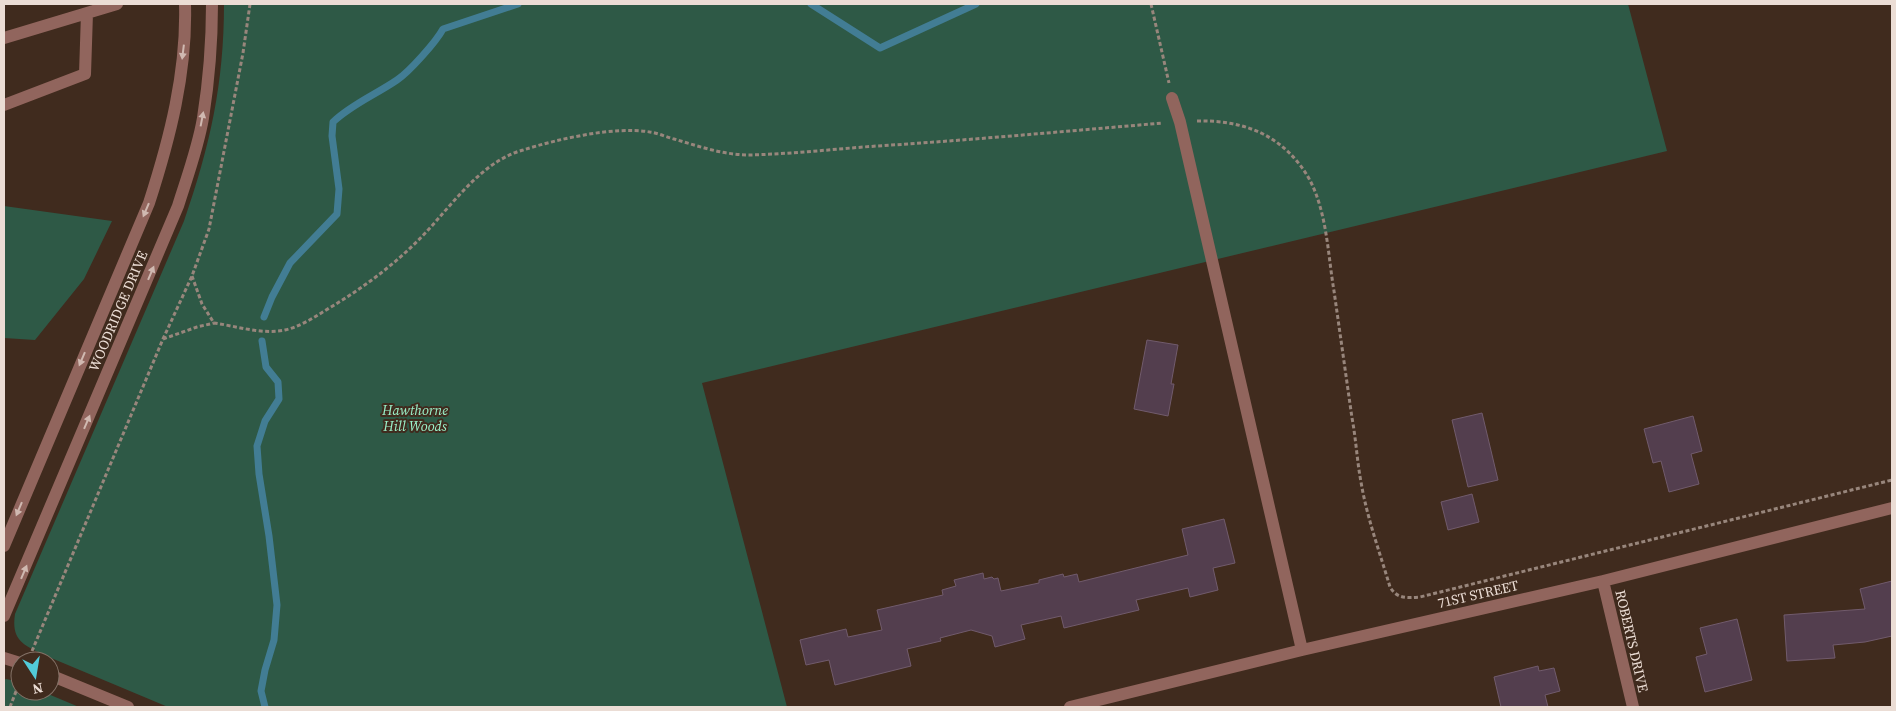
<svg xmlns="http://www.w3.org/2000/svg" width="1896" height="711" viewBox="0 0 1896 711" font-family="'Source Serif 4',serif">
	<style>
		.green { fill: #2e5946 }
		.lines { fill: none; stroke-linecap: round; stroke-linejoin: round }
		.stream { stroke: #427d94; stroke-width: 7 }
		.building { fill: #533e4e; stroke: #715b6c }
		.path { stroke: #98867c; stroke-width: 3; stroke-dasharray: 4 2.5; stroke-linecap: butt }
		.minor { stroke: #91655d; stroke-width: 12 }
		.oneway { fill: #d0b9b1 }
		.labels { text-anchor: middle; stroke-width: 4; stroke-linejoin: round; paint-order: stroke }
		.street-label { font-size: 14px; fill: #ebddd5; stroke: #402b1e }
		.park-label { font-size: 14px; font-style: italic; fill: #9af1ca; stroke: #402b1e }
	</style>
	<rect width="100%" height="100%" fill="#402b1e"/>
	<path class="green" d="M 224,4 L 1628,4 L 1667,151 L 702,383 L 787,707 L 168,707 L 44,655 C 23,645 11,640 15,614 L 184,221 C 210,146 224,84 224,4 Z
		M 4,206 L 112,221 L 84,279 L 35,340 L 4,338 Z
		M 6,679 L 20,682 L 20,691 L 41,691 L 79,707 L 4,707 L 4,680 Z"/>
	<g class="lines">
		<path class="stream" d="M 811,4 L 880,48 L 976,4
			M 264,317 L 272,297 L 290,263 L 337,214 L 339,189 L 332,136 L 333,122 C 352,104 375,95 397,80 C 409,72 436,42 443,29 L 518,4
			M 262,341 L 266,367 L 278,382 L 279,399 L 265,421 L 257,446 L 259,474 L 269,536 L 277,605 L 274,640 L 265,670 L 261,691 L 265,707"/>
	</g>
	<path class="building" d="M 1147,340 L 1178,345 L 1171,384 L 1174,384 L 1168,416 L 1134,409 Z
		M 1482,413 L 1498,480 L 1468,487 L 1452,420 Z
		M 1693,416 L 1702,451 L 1691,454 L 1699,484 L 1669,492 L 1661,461 L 1653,463 L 1644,429 Z
		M 1472,494 L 1479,522 L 1448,530 L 1441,502 Z
		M 1224,519 L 1235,563 L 1213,568 L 1218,590 L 1190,597 L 1188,588 L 1136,600 L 1139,610 L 1064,628 L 1061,616 L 1021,625 L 1025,639 L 995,647 L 992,636 L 971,630 L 940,638 L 941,641 L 907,649 L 911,666 L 835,685 L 829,660 L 806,665 L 800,640 L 846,629 L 848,637 L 882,630 L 877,610 L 943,595 L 942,590 L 956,586 L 954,580 L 983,573 L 984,579 L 992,577 L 994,579 L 998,578 L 1001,591 L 1039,583 L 1039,580 L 1063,574 L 1064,577 L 1077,574 L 1079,582 L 1188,555 L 1182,529 Z
		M 1892,581 L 1892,636 L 1865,642 L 1833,645 L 1835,658 L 1787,661 L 1784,615 L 1865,609 L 1860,589 Z
		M 1737,619 L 1752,680 L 1705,692 L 1696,657 L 1707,654 L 1700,628 Z
		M 1538,666 L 1539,671 L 1554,668 L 1560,691 L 1545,695 L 1548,707 L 1501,707 L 1494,677 Z"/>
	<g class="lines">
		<path class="path" d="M 1151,4 L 1169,83
			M 1197,121 C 1237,120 1274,131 1300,165 C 1327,199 1327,250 1334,291 C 1340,333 1346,376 1352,418 C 1356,439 1357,461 1361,482 C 1367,518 1380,553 1390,587 C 1397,599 1407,598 1420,597 L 1892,480
			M 192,276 L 202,304 L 214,323 C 236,326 263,335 285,330 C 302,326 316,316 331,307 C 371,283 407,255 437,220 C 461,193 487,160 523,150 C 558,139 614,126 650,132 C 658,133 666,137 674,139 C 698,146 723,155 749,155 C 792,154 834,149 877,146 C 972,140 1068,131 1163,123
			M 163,339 L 197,327 L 214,323
			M 32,651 L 163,339 L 192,276 L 209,229 L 243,53 L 250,4
			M 10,707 L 20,681"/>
		<path class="minor" d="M 4,38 L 87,13
			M 1172,98 L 1180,122 L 1302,650
			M 4,105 L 85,74 L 87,13 L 117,4
			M 4,546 L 149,203 C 170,138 187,72 185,4
			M 1603,581 L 1633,707
			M 4,616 L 178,206 C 187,177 198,148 203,118 C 209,80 212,42 212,4
			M 4,658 L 20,663
			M 50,675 L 128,707
			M 1070,707 L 1302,650 L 1603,581 L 1892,508"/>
	</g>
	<defs><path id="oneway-solid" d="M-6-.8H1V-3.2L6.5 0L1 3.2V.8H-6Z" transform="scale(1.25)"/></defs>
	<g class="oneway">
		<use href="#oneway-solid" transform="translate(183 52) rotate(97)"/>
		<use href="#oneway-solid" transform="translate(202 119) rotate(-79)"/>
		<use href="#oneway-solid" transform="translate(146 210) rotate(113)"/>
		<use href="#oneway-solid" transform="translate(151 273) rotate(-67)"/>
		<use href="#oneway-solid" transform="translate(82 359) rotate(113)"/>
		<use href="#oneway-solid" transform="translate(87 422) rotate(-67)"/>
		<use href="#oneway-solid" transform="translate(19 509) rotate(113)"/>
		<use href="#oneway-solid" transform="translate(24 572) rotate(-67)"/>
	</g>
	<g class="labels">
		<g class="street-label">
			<text transform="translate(118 311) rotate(-67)" y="5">WOODRIDGE DRIVE</text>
			<text transform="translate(1478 594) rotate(-13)" y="5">71ST STREET</text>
			<text transform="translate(1632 641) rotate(77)" y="5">ROBERTS DRIVE</text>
		</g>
		<g class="park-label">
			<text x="415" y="415">Hawthorne<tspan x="415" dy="16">Hill Woods</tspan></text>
		</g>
	</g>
	<rect width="1896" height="711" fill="none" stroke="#ebddd5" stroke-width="10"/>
	<g transform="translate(35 676) rotate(168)"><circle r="24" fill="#402b1e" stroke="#847267"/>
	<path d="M0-4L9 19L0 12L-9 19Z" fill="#52cbd9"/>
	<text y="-8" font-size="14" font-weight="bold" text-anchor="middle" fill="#ebddd5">N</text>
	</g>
</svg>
